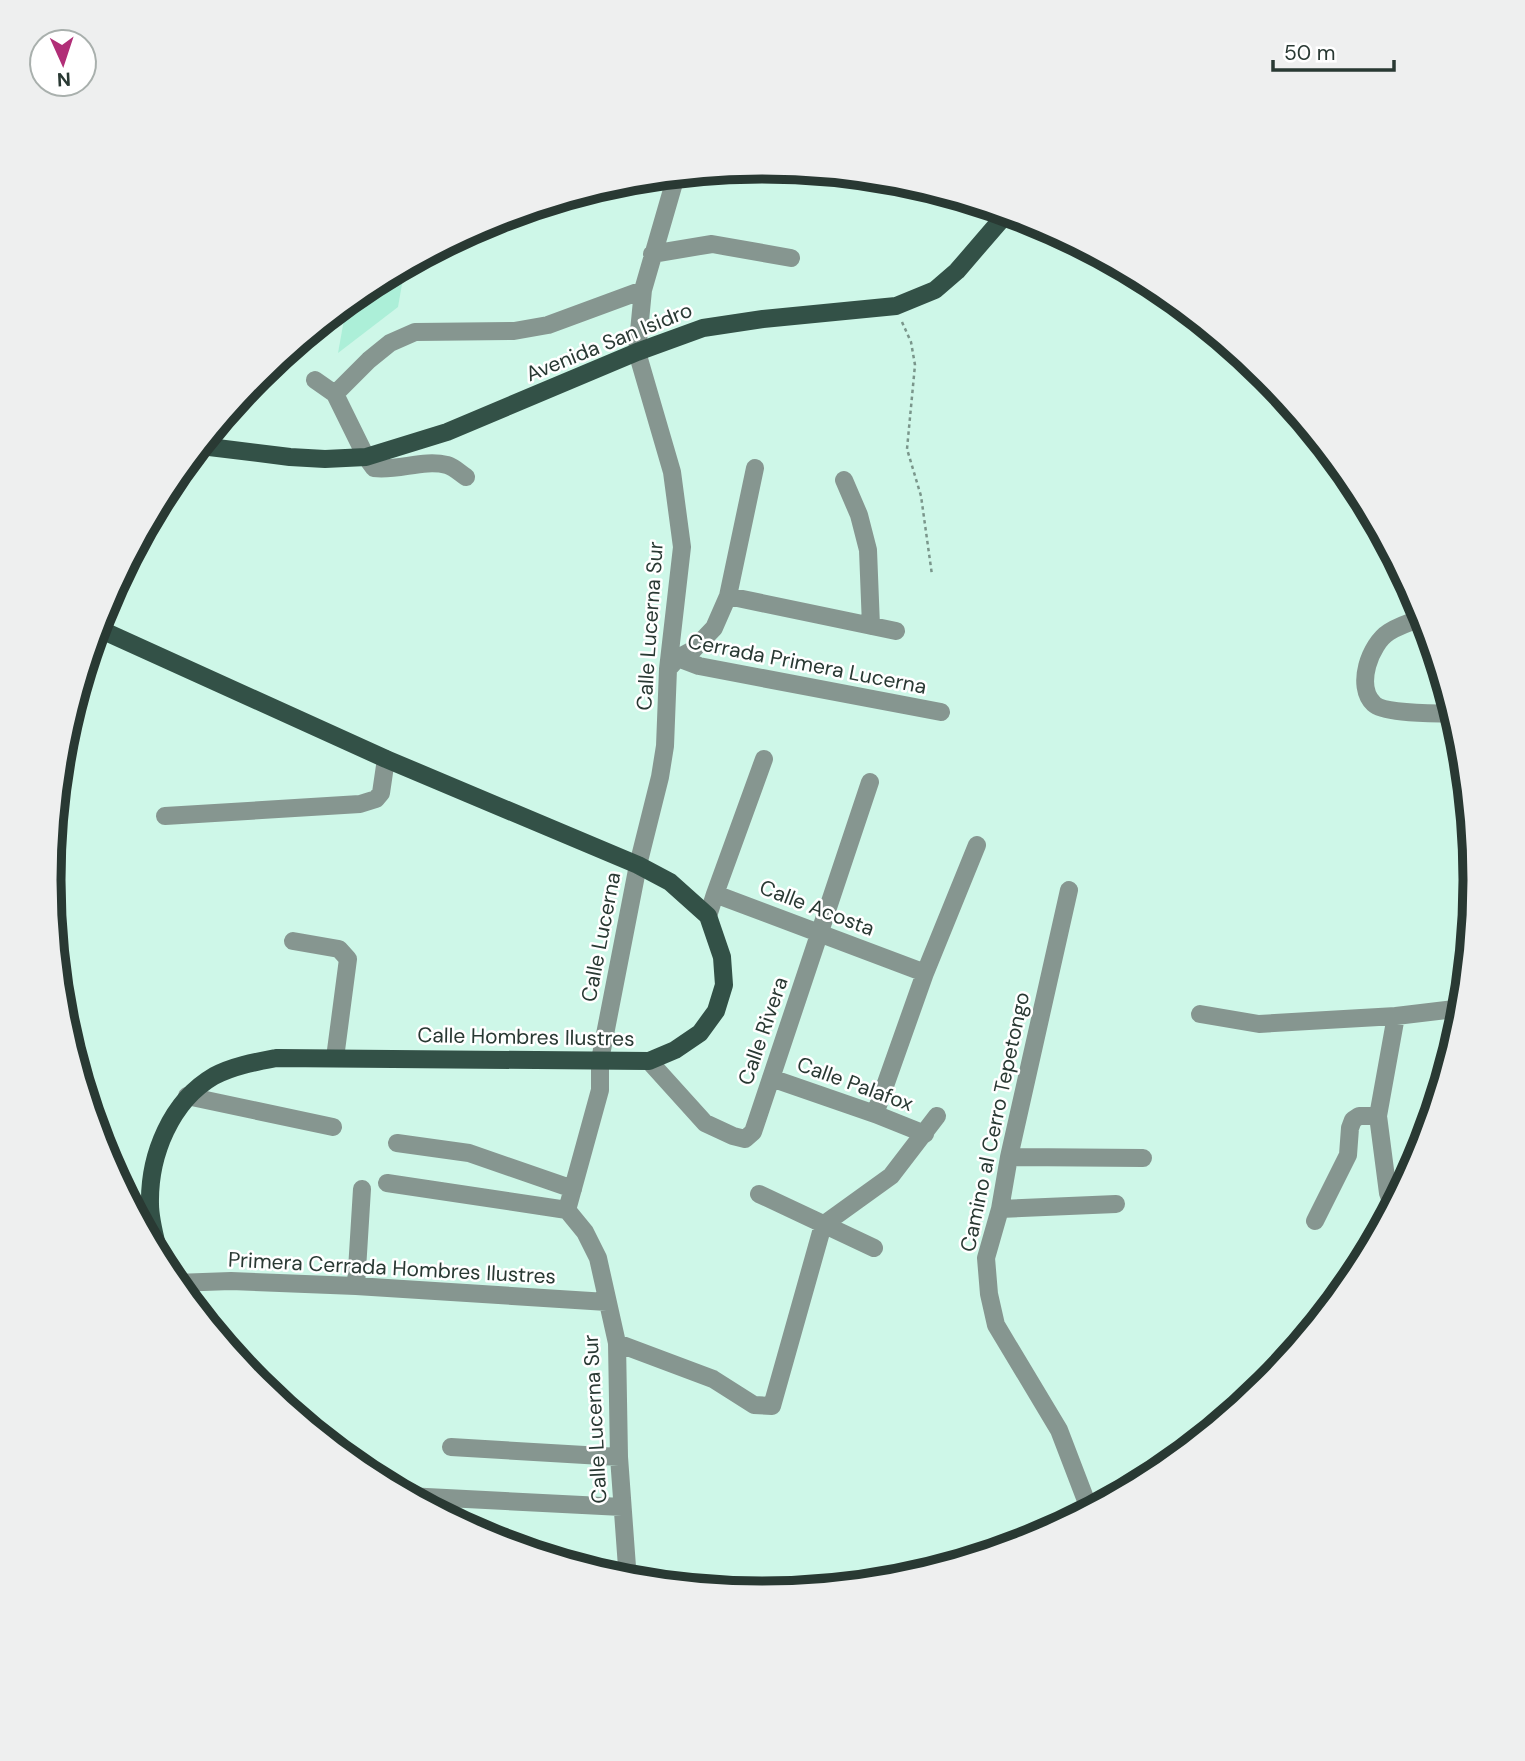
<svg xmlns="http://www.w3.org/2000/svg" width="1525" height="1761" viewBox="0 0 1525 1761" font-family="'DM Sans',sans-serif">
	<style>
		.green { fill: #acefd8 }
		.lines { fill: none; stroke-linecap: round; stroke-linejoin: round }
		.path { stroke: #7a968b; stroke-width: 2.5; stroke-dasharray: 3.5 3.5; stroke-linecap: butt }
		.minor { stroke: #869690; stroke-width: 18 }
		.major { stroke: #335147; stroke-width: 18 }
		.labels { text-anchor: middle; stroke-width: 5; stroke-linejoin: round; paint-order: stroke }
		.street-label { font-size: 21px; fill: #293933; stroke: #fff }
		.rim { fill: none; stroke: #293933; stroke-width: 9 }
	</style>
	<rect width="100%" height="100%" fill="#cef7e8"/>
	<path class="green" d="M 405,267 L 398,307 L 338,353 L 347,303 L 366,287 Z"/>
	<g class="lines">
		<path class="path" d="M 902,322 L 911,342 L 915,365 L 907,449 L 921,496 L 932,575"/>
		<path class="minor" d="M 652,254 L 712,244 L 791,258
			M 315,380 L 335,394
			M 466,477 C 460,473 454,467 447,465 C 423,459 399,471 374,468 L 366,457 L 335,394 L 369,360 L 390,343 L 415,332 L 514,331 L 548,325 L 643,290
			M 844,480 L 859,515 L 868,550 L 871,626
			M 728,596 L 896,631
			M 1425,617 C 1413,621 1400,625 1389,632 C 1370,644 1355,686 1374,704 C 1384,714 1438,713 1454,714
			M 678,658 L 693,650 L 714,628 L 728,596 L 755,468
			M 668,669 L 678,658 L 699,666 L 941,712
			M 165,816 L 360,804 L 376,799 L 381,793 L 386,759
			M 1069,890 L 1009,1157 L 1000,1209 L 986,1258 L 989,1294 L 996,1325 L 1059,1430 L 1090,1511
			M 715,894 L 764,759
			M 708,916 L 715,894 L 925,973
			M 293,941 L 339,949 L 348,959 L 335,1058
			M 1200,1014 L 1259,1024 L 1396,1016
			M 649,1061 L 705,1123 L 733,1136 L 745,1139 L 753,1132 L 870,782
			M 771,1078 L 875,1114 L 925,1134
			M 187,1096 L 333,1127
			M 875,1114 L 925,973 L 977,845
			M 397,1143 L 469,1153 L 573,1189
			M 1009,1157 L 1143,1158
			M 387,1183 L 567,1210
			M 759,1194 L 874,1248
			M 1393,1207 L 1388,1193 L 1378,1116 L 1396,1016 L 1463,1008
			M 1000,1209 L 1116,1204
			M 1315,1221 L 1348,1155 L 1350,1128 L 1353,1120 L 1359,1116 L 1378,1116
			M 175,1283 L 231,1281 L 356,1286 L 607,1302
			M 356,1286 L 362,1189
			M 617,1343 L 713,1379 L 754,1405 L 772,1406 L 823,1225 L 891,1176 L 937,1116
			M 451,1447 L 619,1457
			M 407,1496 L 622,1507
			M 627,1581 L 627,1567 L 619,1457 L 617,1343 L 598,1258 L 585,1232 L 567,1210 L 600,1090 L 600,1060 L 638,865 L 660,777 L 665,746 L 668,669 L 682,547 L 672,472 L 637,352 L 643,290 L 676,176"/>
		<path class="major" d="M 201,446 L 290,457 L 325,459 L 366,457 L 447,432 L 637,352 L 703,328 L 763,319 L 896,306 L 935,290 L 957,271 L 1007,213
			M 97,628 L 386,759 L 638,865 L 670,882 L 708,916 L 722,957 L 724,985 L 716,1011 L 700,1033 L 675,1050 L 649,1061 L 276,1058 C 255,1062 233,1066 214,1076 C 171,1101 149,1155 150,1204 C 150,1223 157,1243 161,1262"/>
	</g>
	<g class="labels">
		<g class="street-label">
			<text transform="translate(609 342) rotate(-22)" y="7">Avenida San Isidro</text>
			<text transform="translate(650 626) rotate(-86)" y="7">Calle Lucerna Sur</text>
			<text transform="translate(807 664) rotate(11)" y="7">Cerrada Primera Lucerna</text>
			<text transform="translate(817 908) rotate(21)" y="7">Calle Acosta</text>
			<text transform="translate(601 937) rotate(-79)" y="7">Calle Lucerna</text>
			<text transform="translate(763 1031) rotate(-71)" y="7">Calle Rivera</text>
			<text transform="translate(526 1037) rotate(1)" y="7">Calle Hombres Ilustres</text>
			<text transform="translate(855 1084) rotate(20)" y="7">Calle Palafox</text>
			<text transform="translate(995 1122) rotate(-78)" y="7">Camino al Cerro Tepetongo</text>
			<text transform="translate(392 1268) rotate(3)" y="7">Primera Cerrada Hombres Ilustres</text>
			<text transform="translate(595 1419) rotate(-93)" y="7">Calle Lucerna Sur</text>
		</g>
	</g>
	<path d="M0 0H1525V1761H0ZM61 880a701 701 0 1 1 1402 0a701 701 0 1 1-1402 0Z" fill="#eeefef" fill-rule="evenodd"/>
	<path class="rim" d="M61 880a701 701 0 1 1 1402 0a701 701 0 1 1-1402 0Z"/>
	<g transform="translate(63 63) rotate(177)"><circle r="33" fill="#ffffff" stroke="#a9b0ad" stroke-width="2"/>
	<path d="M0-5L12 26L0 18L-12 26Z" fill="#b12e77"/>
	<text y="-10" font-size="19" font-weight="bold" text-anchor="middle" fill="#293933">N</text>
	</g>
	<path d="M1273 60v10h121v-10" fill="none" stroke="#293933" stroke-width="3.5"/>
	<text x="1284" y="60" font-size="21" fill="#293933" stroke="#ffffff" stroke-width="5" paint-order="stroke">50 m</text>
</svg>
